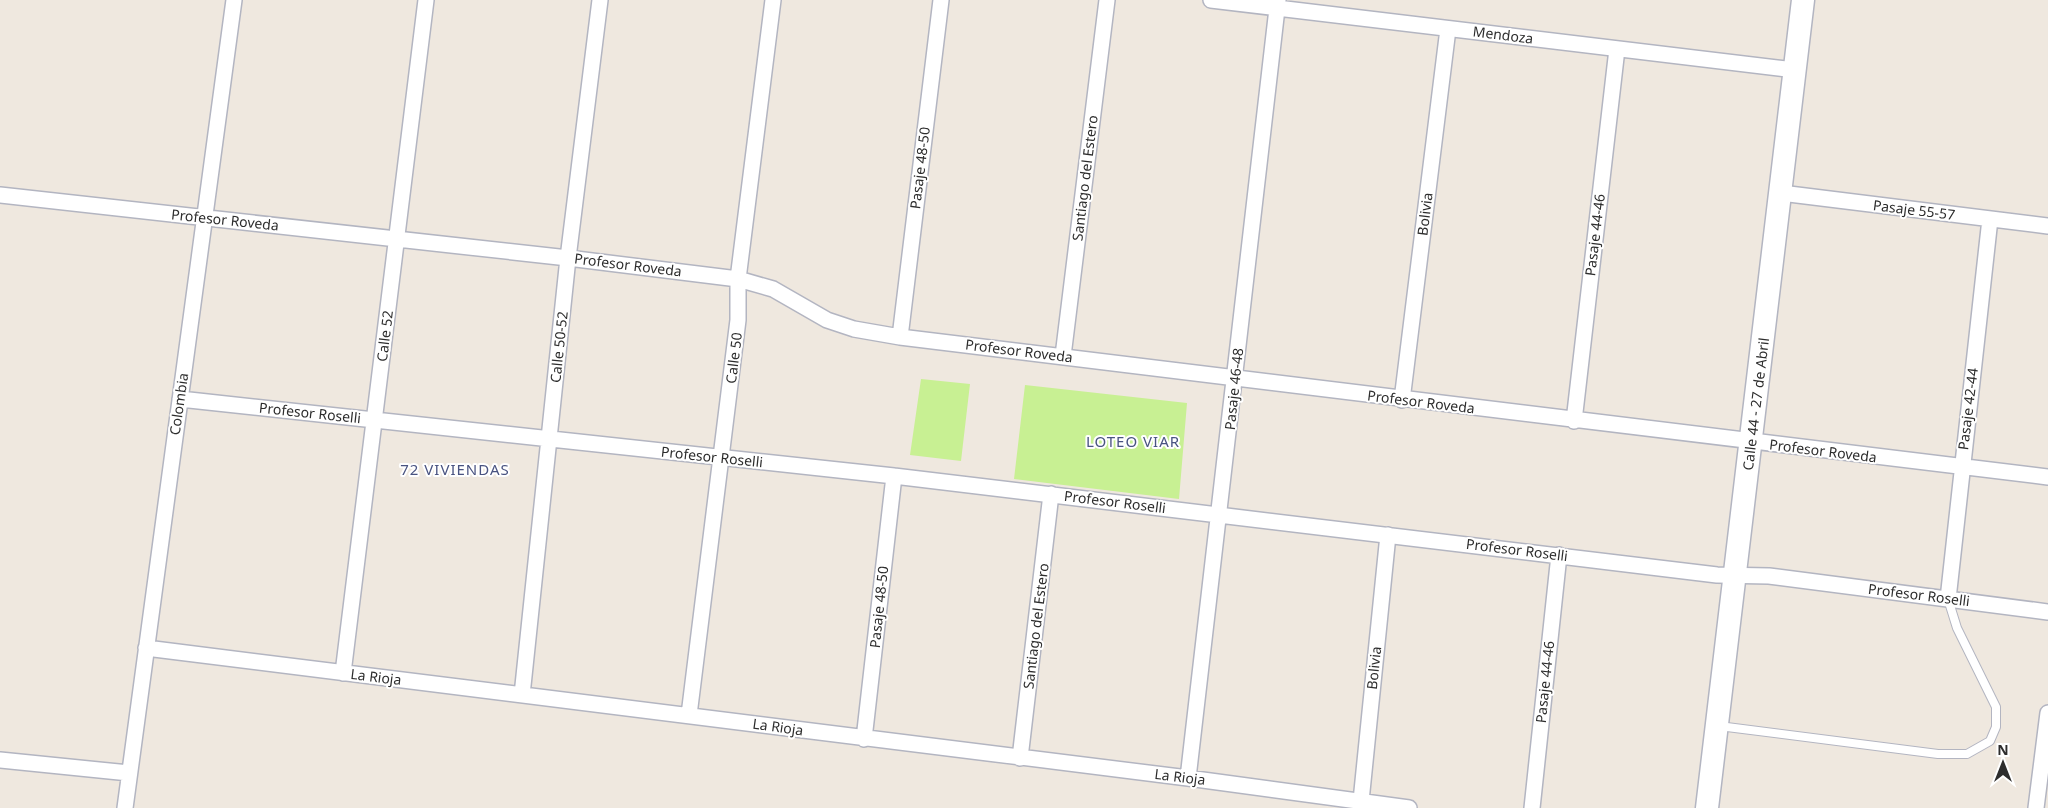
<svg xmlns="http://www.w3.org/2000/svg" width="2048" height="808" viewBox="0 0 2048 808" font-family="'Noto Sans',sans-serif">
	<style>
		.pitch { fill: #c8f093 }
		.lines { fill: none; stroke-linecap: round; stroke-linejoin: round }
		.lane-casing { stroke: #b3b5c1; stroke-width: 10 }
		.street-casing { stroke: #b3b5c1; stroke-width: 18 }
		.secondary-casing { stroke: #b3b5c1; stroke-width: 25 }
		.lane { stroke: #fff; stroke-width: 8 }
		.street { stroke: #fff; stroke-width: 15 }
		.secondary { stroke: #fff; stroke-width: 22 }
		.labels { text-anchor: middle; stroke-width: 4; stroke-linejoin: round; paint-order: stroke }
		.street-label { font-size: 14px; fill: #2d2d2d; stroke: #fff }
		.neighbourhood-label { font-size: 15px; letter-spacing: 1px; fill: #495381; stroke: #fff }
	</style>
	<rect width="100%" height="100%" fill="#efe8df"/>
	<path class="pitch" d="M 921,379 L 970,384 L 961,461 L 910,455 Z
		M 1025,385 L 1187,403 L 1179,499 L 1014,479 Z"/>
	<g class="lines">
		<g class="lane-casing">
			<path id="lane" d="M 1719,726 L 1938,754 L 1967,754 L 1990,741 L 1996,727 L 1996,707 L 1957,628 L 1948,599"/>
		</g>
		<g class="street-casing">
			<path id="street" d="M 1211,0 L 1795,70
				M 1781,193 L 2048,226
				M 0,195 L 568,258 L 738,279 L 773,289 L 827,320 L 854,329 L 900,337 L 2048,477
				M 900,337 L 941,0
				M 1063,356 L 1107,0
				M 180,399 L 894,476 L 1717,575 L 1769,576 L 2048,612
				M 1402,400 L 1448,29
				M 1574,421 L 1617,49
				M 1948,599 L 1990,219
				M 146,648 L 1188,778 L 1409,808
				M 343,673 L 426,0
				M 522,695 L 568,258 L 600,0
				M 689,715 L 738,320 L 738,279 L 773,0
				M 864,739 L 894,476
				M 1020,758 L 1051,494
				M 0,760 L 129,773
				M 1188,778 L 1278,0
				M 1361,801 L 1388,535
				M 125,808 L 234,0
				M 1532,808 L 1559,555
				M 2036,808 L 2048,713"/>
		</g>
		<g class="secondary-casing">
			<path id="secondary" d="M 1707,808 L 1803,0"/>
		</g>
		<use href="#lane" class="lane"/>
		<use href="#street" class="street"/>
		<use href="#secondary" class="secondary"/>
	</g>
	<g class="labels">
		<g class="street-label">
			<text transform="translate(1503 35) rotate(7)" y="5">Mendoza</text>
			<text transform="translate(920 168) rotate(-83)" y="5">Pasaje 48-50</text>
			<text transform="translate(1085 178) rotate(-83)" y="5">Santiago del Estero</text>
			<text transform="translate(1914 210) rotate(7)" y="5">Pasaje 55-57</text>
			<text transform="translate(1425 214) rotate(-83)" y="5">Bolivia</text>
			<text transform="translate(225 220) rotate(6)" y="5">Profesor Roveda</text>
			<text transform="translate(1595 235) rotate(-83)" y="5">Pasaje 44-46</text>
			<text transform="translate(628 265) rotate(7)" y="5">Profesor Roveda</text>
			<text transform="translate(385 336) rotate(-83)" y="5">Calle 52</text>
			<text transform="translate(559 347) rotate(-84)" y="5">Calle 50-52</text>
			<text transform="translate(1019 351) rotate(7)" y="5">Profesor Roveda</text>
			<text transform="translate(734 358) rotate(-83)" y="5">Calle 50</text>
			<text transform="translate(1234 389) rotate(-84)" y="5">Pasaje 46-48</text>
			<text transform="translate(1421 402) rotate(7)" y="5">Profesor Roveda</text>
			<text transform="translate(179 404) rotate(-82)" y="5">Colombia</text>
			<text transform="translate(1756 404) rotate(-83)" y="5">Calle 44 - 27 de Abril</text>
			<text transform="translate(1968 409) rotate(-83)" y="5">Pasaje 42-44</text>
			<text transform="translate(310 413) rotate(6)" y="5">Profesor Roselli</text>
			<text transform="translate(1823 451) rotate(7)" y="5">Profesor Roveda</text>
			<text transform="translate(712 457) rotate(6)" y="5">Profesor Roselli</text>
			<text transform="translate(1115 502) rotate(7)" y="5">Profesor Roselli</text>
			<text transform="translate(1517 550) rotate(7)" y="5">Profesor Roselli</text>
			<text transform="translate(1919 595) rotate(7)" y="5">Profesor Roselli</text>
			<text transform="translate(879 607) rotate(-84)" y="5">Pasaje 48-50</text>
			<text transform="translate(1036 626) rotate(-83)" y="5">Santiago del Estero</text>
			<text transform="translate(1374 668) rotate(-84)" y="5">Bolivia</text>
			<text transform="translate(376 677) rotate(7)" y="5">La Rioja</text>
			<text transform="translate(1545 682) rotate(-84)" y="5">Pasaje 44-46</text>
			<text transform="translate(778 727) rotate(8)" y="5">La Rioja</text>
			<text transform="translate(1180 777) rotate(7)" y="5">La Rioja</text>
		</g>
		<g class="neighbourhood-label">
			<text x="1133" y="447">LOTEO VIAR</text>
			<text x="455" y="475">72 VIVIENDAS</text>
		</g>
	</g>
	<g transform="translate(2003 763)" stroke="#ffffff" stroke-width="4" paint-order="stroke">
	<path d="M0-4L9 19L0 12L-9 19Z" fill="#2d2d2d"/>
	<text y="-8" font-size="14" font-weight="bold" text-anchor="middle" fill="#2d2d2d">N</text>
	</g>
</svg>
